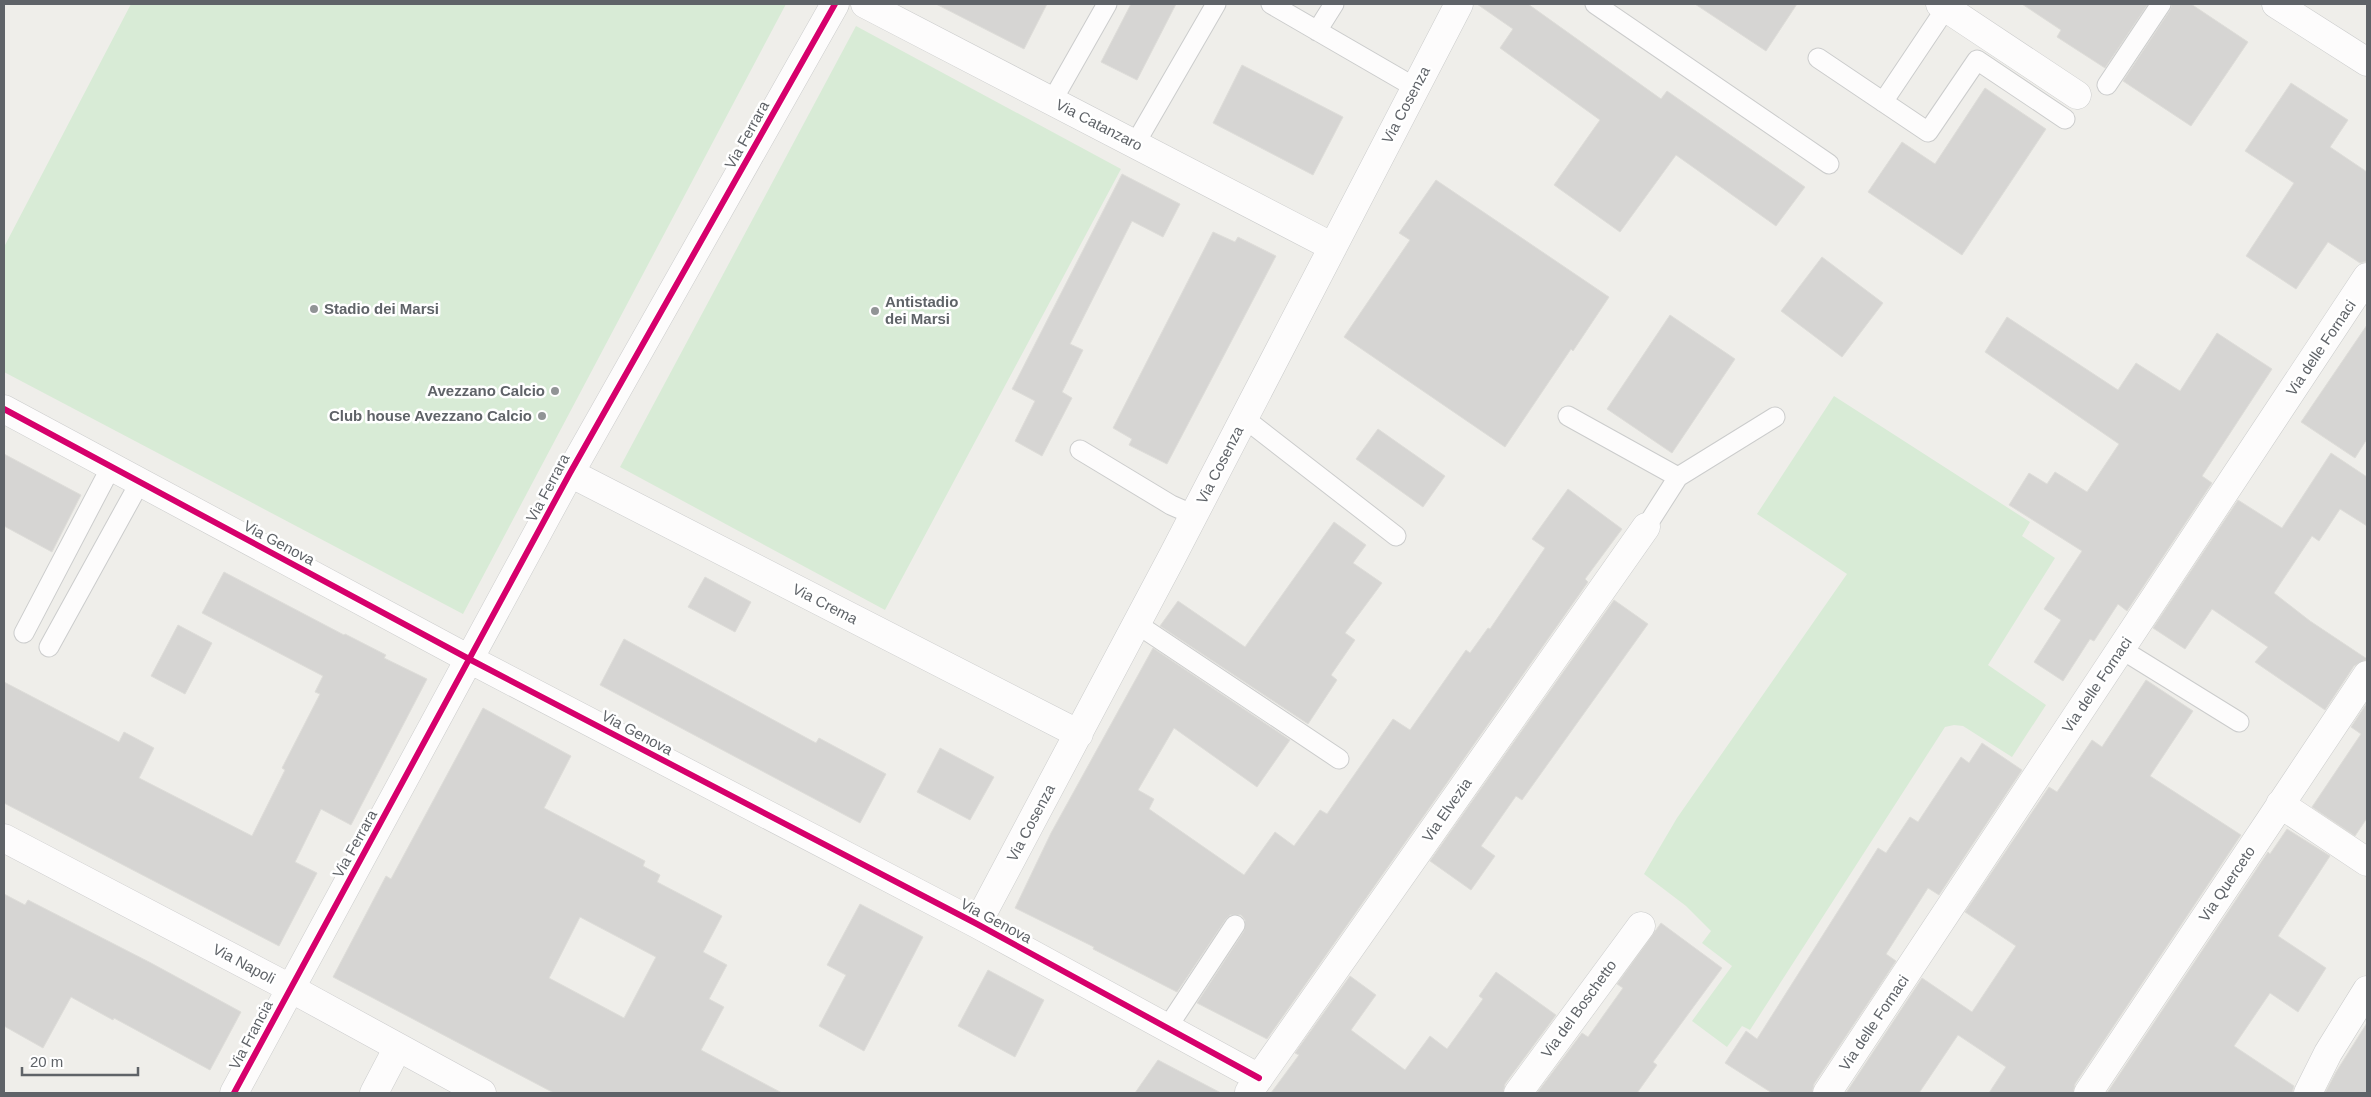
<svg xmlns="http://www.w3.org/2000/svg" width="2371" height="1097" viewBox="0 0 2371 1097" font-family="Helvetica,sans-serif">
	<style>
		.green { fill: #d8ebd6 }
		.building { fill: #d6d5d3; stroke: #deddd9; fill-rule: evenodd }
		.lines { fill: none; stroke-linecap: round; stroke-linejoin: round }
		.service-casing { stroke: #cbcccc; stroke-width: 21 }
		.minor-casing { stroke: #cbcccc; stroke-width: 29 }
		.secondary-casing { stroke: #cacacb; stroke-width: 29 }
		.service { stroke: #fdfcfc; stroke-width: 19 }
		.minor { stroke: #fdfcfc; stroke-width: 28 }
		.secondary { stroke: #fdfcfc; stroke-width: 28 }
		.cycleway-casing { stroke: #fff; stroke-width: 9 }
		.cycleway { stroke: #d6006c; stroke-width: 6 }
		.poi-dot { fill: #919496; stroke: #fff; stroke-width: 2 }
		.labels { text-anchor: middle; stroke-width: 5; stroke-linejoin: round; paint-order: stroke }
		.street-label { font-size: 15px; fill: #5f6368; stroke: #fff }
		.poi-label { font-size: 15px; font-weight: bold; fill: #5f6368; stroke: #fff; text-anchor: start }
	</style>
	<rect width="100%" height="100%" fill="#efeeea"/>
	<path class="green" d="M 131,4 L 786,4 L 463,614 L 4,372 L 4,247 Z
		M 856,26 L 1121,169 L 885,610 L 620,467 Z
		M 1834,396 L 2030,522 L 2022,536 L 2055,558 L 1988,665 L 2046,705 L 2012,757 L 1963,726 L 1954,725 L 1945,727 L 1750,1030 L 1742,1026 L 1727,1047 L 1692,1021 L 1732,966 L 1702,943 L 1711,931 L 1686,906 L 1644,874 L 1677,818 L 1847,574 L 1757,514 Z"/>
	<path class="building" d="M 936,4 L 1047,4 L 1024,49 Z
		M 1131,4 L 1176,4 L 1137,80 L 1101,62 Z
		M 1477,4 L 1528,4 L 1661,99 L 1667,91 L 1805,187 L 1776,226 L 1676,155 L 1620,232 L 1554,185 L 1600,120 L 1500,48 L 1513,29 Z
		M 1695,4 L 1797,4 L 1766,51 Z
		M 2022,4 L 2148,4 L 2105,68 L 2057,37 L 2061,30 Z
		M 2172,4 L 2191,4 L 2248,42 L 2191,126 L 2123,81 L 2170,10 Z
		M 1242,65 L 1343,117 L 1313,175 L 1213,123 Z
		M 2291,83 L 2348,120 L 2330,147 L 2367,172 L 2367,261 L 2360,263 L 2328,242 L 2296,289 L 2246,256 L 2294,183 L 2245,151 Z
		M 1985,88 L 2046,129 L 1962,255 L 1868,192 L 1902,142 L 1935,164 Z
		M 1122,174 L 1180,204 L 1163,237 L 1132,221 L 1070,344 L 1083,350 L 1062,392 L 1072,398 L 1042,456 L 1015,441 L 1035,401 L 1012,389 Z
		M 1436,180 L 1609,297 L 1573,351 L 1571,349 L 1505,447 L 1344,337 L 1410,240 L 1399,233 Z
		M 1213,232 L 1235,242 L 1238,237 L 1276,256 L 1167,464 L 1129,445 L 1132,439 L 1113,428 Z
		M 1822,257 L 1883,303 L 1842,357 L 1781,311 Z
		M 1670,315 L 1735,359 L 1672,453 L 1607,409 Z
		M 2007,317 L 2118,390 L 2136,363 L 2180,391 L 2217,333 L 2272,369 L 2202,476 L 2212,483 L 2127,611 L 2118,604 L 2094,641 L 2090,639 L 2063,681 L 2034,662 L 2061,620 L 2044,609 L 2082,551 L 2009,505 L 2029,473 L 2047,484 L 2055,472 L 2087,492 L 2119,444 L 1985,352 Z
		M 2367,325 L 2367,439 L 2355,458 L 2301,422 Z
		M 1378,429 L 1445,476 L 1423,507 L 1356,459 Z
		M 2331,453 L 2367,477 L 2367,526 L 2340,509 L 2319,541 L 2312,536 L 2274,593 L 2310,621 L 2367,659 L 2354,666 L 2325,710 L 2255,662 L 2268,647 L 2212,609 L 2185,649 L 2153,628 L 2238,500 L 2282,528 Z
		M 4,454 L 81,495 L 52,552 L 4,526 Z
		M 1568,489 L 1622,529 L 1585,579 L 1588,582 L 1267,1039 L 1197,1003 L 1244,931 L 1245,920 L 1241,915 L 1230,915 L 1226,919 L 1177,992 L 1093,949 L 1094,947 L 1015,908 L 1051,833 L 1153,648 L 1290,740 L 1257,787 L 1174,728 L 1138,790 L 1154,799 L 1149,809 L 1244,875 L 1275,832 L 1294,846 L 1320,810 L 1327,814 L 1393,719 L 1410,730 L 1466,650 L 1470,653 L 1488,628 L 1490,629 L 1545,548 L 1532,539 Z
		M 1334,522 L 1366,545 L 1353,563 L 1382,583 L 1345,633 L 1355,640 L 1331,675 L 1337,680 L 1308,724 L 1160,626 L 1178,601 L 1245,647 Z
		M 224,572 L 344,635 L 345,634 L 386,655 L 384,658 L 427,679 L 351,825 L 321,809 L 295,862 L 317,873 L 279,946 L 4,803 L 4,682 L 119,742 L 124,732 L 154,748 L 139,778 L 252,836 L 285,770 L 282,768 L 320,694 L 315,692 L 323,676 L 202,613 Z
		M 705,577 L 751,602 L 735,632 L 688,607 Z
		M 1614,600 L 1648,624 L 1522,800 L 1516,796 L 1481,846 L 1495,856 L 1471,890 L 1430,861 Z
		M 178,625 L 212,643 L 185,694 L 151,676 Z
		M 624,639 L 816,743 L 819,738 L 886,774 L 860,823 L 600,685 Z
		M 2146,680 L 2193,711 L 2150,776 L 2241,835 L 2075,1084 L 2073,1093 L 1989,1093 L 2006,1067 L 1958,1035 L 1919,1093 L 1846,1093 L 1922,978 L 1972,1012 L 2016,946 L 1965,912 L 2049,787 L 2057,792 L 2092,740 L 2102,747 Z
		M 2367,703 L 2367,818 L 2355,836 L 2312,807 L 2361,734 L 2351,727 Z
		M 483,708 L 571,756 L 544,808 L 645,861 L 643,866 L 660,875 L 657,882 L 722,916 L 703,952 L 727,965 L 709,999 L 724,1007 L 701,1050 L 782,1093 L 554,1093 L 333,977 L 386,876 L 391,879 ZM 580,917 L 656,957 L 624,1018 L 549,978 Z
		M 1982,743 L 2022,770 L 1939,895 L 1928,888 L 1886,954 L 1896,961 L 1814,1084 L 1812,1093 L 1772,1093 L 1725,1063 L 1746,1031 L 1757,1039 L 1878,848 L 1886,853 L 1910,817 L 1918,822 L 1961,757 L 1969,763 Z
		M 940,748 L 994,777 L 970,820 L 917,792 Z
		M 2287,829 L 2330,856 L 2278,936 L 2326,968 L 2298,1012 L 2270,993 L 2234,1046 L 2294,1086 L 2292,1093 L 2107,1093 L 2268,852 L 2270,854 Z
		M 4,894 L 25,905 L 28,900 L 151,963 L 241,1012 L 210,1070 L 114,1018 L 113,1020 L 71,997 L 43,1048 L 4,1026 Z
		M 860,904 L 923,937 L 864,1051 L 819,1026 L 846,975 L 827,965 Z
		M 1661,923 L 1722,968 L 1653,1062 L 1657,1065 L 1637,1093 L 1537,1093 L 1582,1033 L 1588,1037 L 1623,988 L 1617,984 Z
		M 988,970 L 1044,1000 L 1015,1057 L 958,1026 Z
		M 1496,972 L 1556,1015 L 1505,1084 L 1503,1093 L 1271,1093 L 1299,1055 L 1295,1053 L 1350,976 L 1376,995 L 1351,1030 L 1405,1070 L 1430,1036 L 1447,1049 L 1483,999 L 1479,996 Z
		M 2367,1023 L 2367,1093 L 2325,1093 L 2336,1072 Z
		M 1158,1060 L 1221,1093 L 1135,1093 Z"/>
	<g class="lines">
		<g class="service-casing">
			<path id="service" d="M 1271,4 L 1416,88
				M 1595,4 L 1829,164
				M 1317,31 L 1334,4
				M 1818,58 L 1928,132 L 1977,60 L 2065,119
				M 2107,85 L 2161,4
				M 1052,101 L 1107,4
				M 1883,102 L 1946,8
				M 1135,144 L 1216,4
				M 1568,416 L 1678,477
				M 1244,418 L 1396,536
				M 1080,450 L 1171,505 L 1194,515
				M 1646,527 L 1678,477 L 1775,417
				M 1137,624 L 1339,759
				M 24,633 L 111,467
				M 49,647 L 140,482
				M 2121,649 L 2239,722
				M 1167,1028 L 1235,925"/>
		</g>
		<g class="minor-casing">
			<path id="minor" d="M 865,4 L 1333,247
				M 1940,4 L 2077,95
				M 2276,4 L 2367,62
				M 4,409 L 471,660 L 977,924 L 1259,1078
				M 570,473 L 1079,734
				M 2280,804 L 2367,862
				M 977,924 L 1172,557 L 1459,4
				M 1249,1092 L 1646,527
				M 234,1093 L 570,473 L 835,4
				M 374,1093 L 397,1049
				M 1518,1093 L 1641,926
				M 1827,1093 L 2367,277
				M 2088,1093 L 2367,675
				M 2308,1093 L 2328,1053 L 2367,990"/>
		</g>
		<g class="secondary-casing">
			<path id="secondary" d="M 4,838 L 290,988 L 482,1093"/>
		</g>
		<use href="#service" class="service"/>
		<use href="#minor" class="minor"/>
		<use href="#secondary" class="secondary"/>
		<g class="cycleway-casing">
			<path id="cycleway" d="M 4,409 L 471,660 L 977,924 L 1259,1078
				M 234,1093 L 570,473 L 835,4"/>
		</g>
		<use href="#cycleway" class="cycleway"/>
	</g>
	<g class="poi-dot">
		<circle cx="314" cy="309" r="5"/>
		<circle cx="875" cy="311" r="5"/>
		<circle cx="555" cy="391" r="5"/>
		<circle cx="542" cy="416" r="5"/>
	</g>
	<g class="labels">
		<g class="street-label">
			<text transform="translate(1406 105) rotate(-62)" y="5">Via Cosenza</text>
			<text transform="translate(1099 125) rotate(27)" y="5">Via Catanzaro</text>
			<text transform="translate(747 135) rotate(-61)" y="5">Via Ferrara</text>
			<text transform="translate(2321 348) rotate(-56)" y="5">Via delle Fornaci</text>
			<text transform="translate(1220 465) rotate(-63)" y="5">Via Cosenza</text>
			<text transform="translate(548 488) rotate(-62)" y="5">Via Ferrara</text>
			<text transform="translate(279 543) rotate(28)" y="5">Via Genova</text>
			<text transform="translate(825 604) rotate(27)" y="5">Via Crema</text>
			<text transform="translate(2097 685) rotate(-56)" y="5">Via delle Fornaci</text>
			<text transform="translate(637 733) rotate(28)" y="5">Via Genova</text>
			<text transform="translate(1447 810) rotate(-55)" y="5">Via Elvezia</text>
			<text transform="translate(1031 823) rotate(-62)" y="5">Via Cosenza</text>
			<text transform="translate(355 844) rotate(-61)" y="5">Via Ferrara</text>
			<text transform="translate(2227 884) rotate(-56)" y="5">Via Querceto</text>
			<text transform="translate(996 921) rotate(28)" y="5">Via Genova</text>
			<text transform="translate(244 964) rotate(28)" y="5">Via Napoli</text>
			<text transform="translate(1579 1009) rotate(-54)" y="5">Via del Boschetto</text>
			<text transform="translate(1874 1023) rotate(-56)" y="5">Via delle Fornaci</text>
			<text transform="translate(251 1035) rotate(-62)" y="5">Via Francia</text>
		</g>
		<g class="poi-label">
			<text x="885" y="307">Antistadio<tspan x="885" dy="17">dei Marsi</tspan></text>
			<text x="324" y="314">Stadio dei Marsi</text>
			<text x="545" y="396" text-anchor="end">Avezzano Calcio</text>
			<text x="532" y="421" text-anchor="end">Club house Avezzano Calcio</text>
		</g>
	</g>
	<rect width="2371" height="1097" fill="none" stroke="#5f6368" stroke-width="10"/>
	<path d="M22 1067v8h116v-8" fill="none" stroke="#5f6368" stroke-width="2.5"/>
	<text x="30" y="1067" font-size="15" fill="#5f6368" stroke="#ffffff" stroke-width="4" paint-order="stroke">20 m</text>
</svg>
